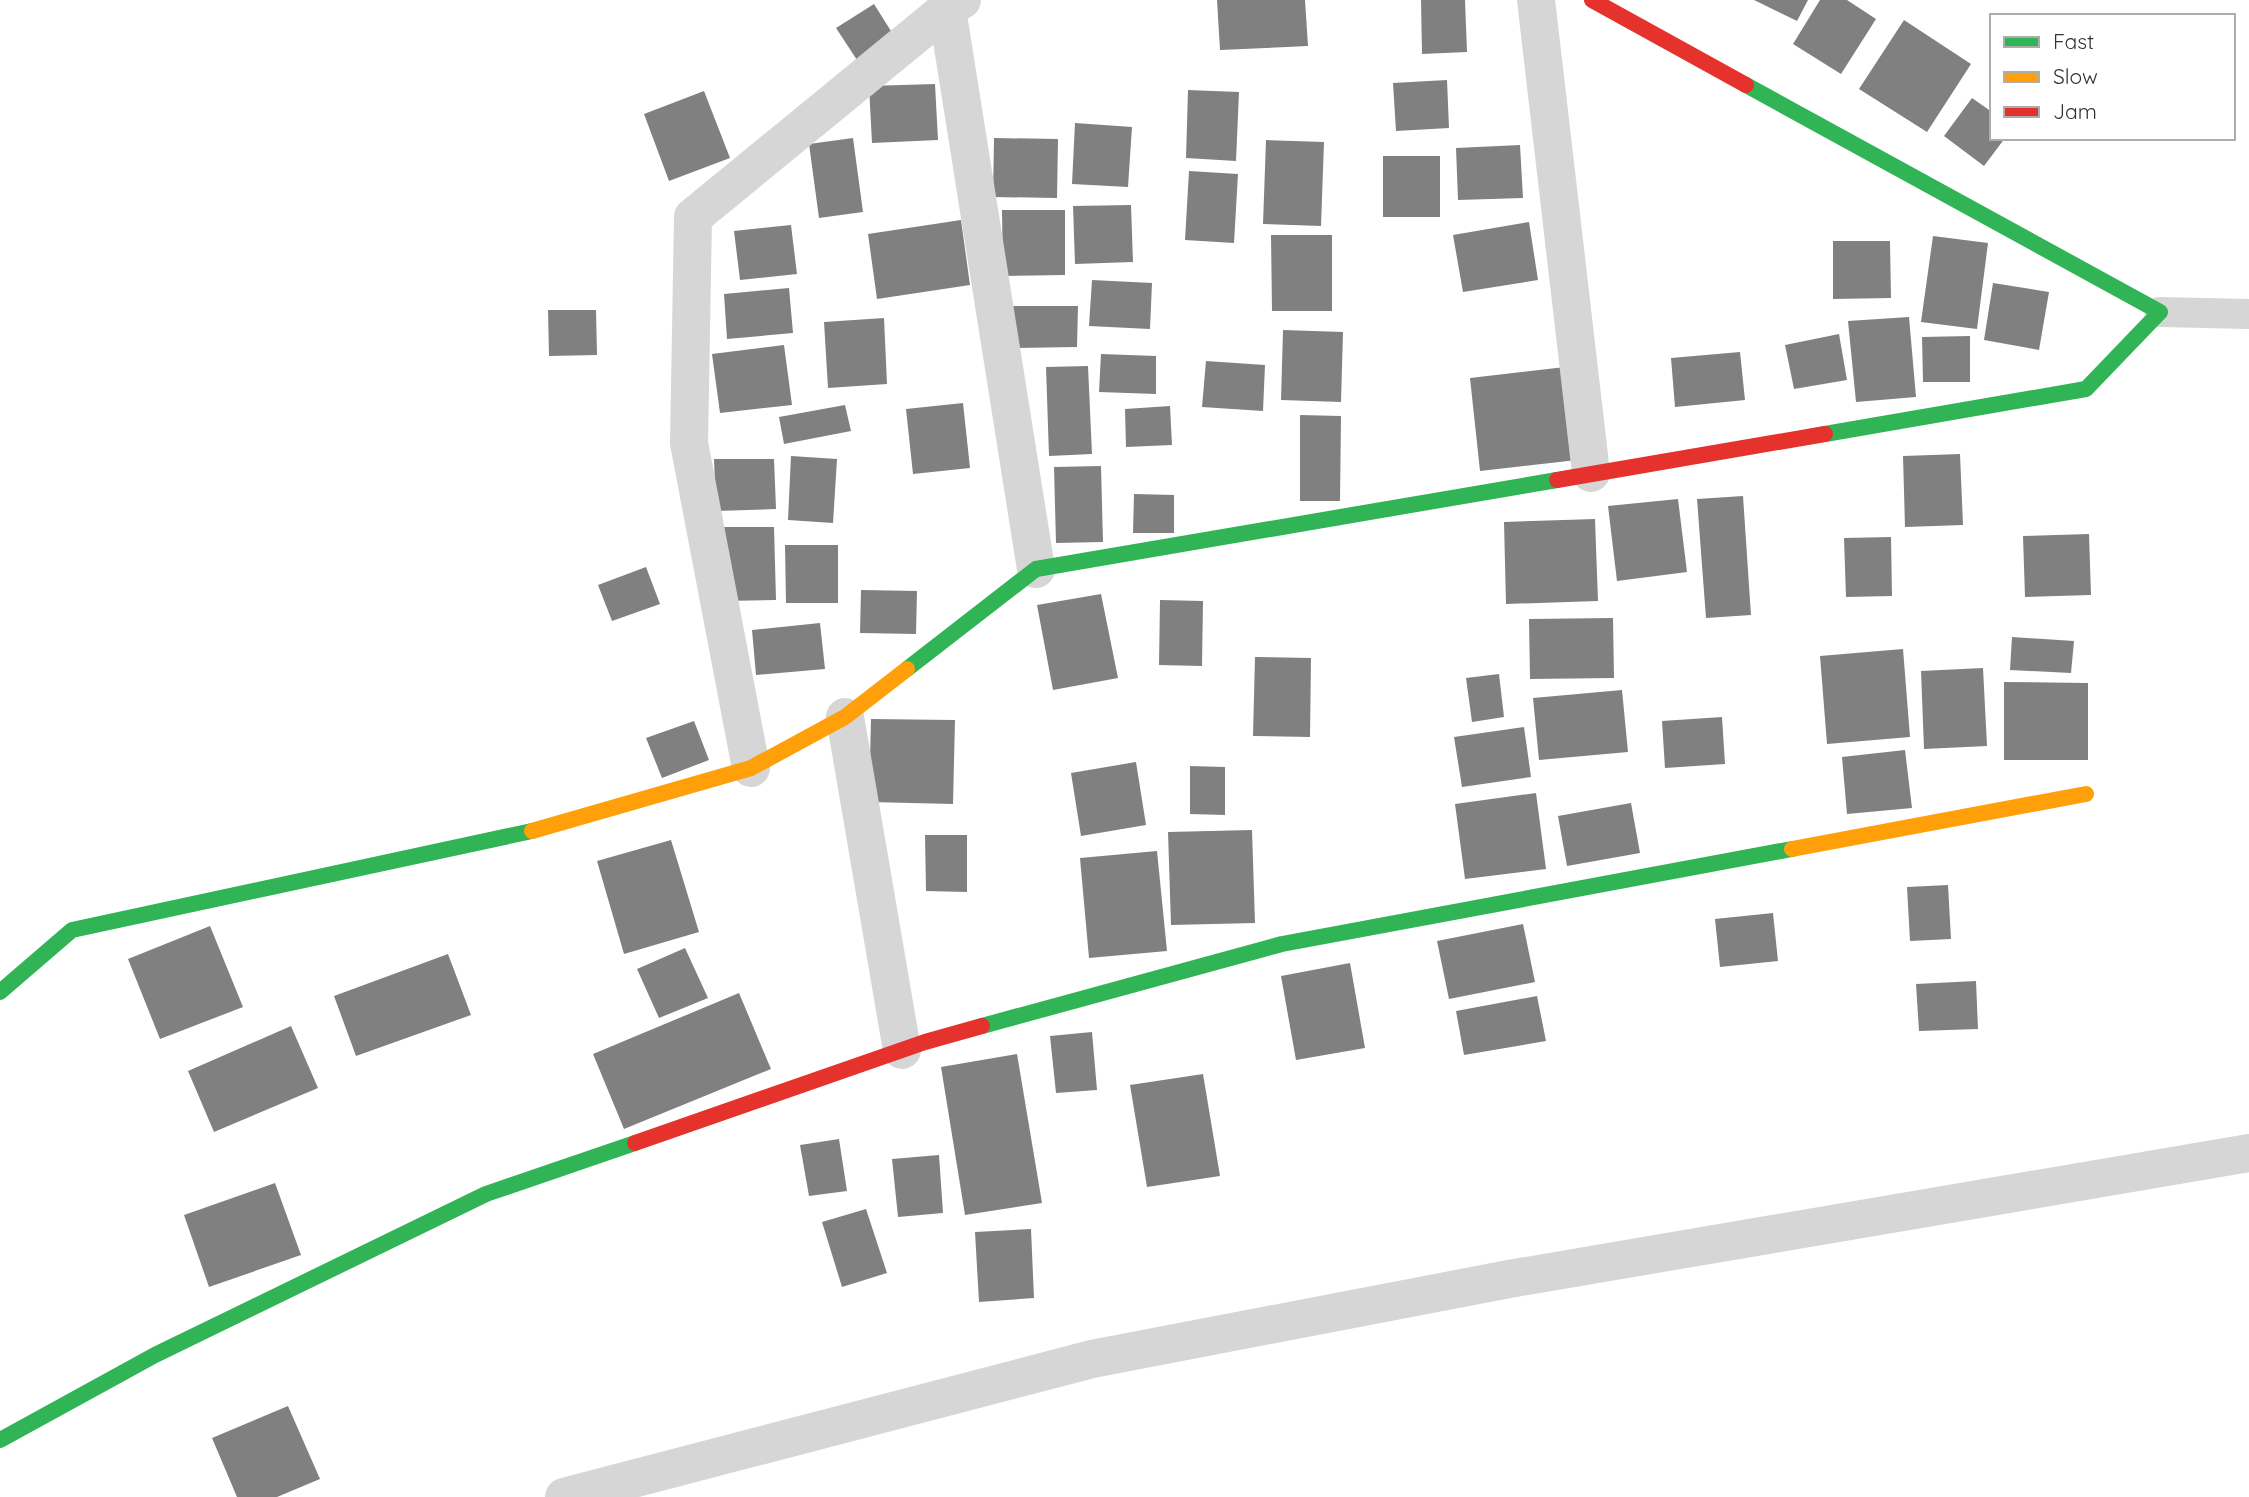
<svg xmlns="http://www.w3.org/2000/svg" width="2249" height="1497" viewBox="0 0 2249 1497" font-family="Quicksand,sans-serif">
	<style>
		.building { fill: #808080 }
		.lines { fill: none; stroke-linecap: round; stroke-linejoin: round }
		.lane { stroke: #d6d6d6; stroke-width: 30 }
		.street { stroke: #d6d6d6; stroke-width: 38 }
		.fast { stroke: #30b455; stroke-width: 16 }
		.slow { stroke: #ff9f0a; stroke-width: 16 }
		.jam { stroke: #e5322d; stroke-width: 16 }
	</style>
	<rect width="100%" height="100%" fill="#fff"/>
	<path class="building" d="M 1217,0 L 1305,0 L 1308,46 L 1220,50 Z
		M 1421,0 L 1465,0 L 1467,52 L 1422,54 Z
		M 1754,0 L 1808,0 L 1797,21 Z
		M 1820,0 L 1847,0 L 1876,19 L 1841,74 L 1793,44 Z
		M 874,4 L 896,39 L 859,63 L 836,28 Z
		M 1904,20 L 1971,64 L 1927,132 L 1859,89 Z
		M 1447,80 L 1449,128 L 1396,131 L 1393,83 Z
		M 935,84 L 938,140 L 872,143 L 869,86 Z
		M 1188,90 L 1239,92 L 1236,161 L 1186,158 Z
		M 704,91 L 730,158 L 669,181 L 644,114 Z
		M 1972,98 L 1992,112 L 1992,138 L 2005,138 L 1984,166 L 1944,136 Z
		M 1075,123 L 1132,127 L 1128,187 L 1072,184 Z
		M 853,138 L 863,212 L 819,218 L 809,144 Z
		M 994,138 L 1058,139 L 1057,198 L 993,197 Z
		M 1266,140 L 1324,142 L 1321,226 L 1263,224 Z
		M 1520,145 L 1523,198 L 1458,200 L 1456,148 Z
		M 1383,156 L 1440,156 L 1440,217 L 1383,217 Z
		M 1189,171 L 1238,174 L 1234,243 L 1185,240 Z
		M 1131,205 L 1133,262 L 1075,264 L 1073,206 Z
		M 1002,210 L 1065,210 L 1065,275 L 1003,276 Z
		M 961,220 L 970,285 L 877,299 L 868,234 Z
		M 1529,222 L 1538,280 L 1463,292 L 1453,235 Z
		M 791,225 L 797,274 L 740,280 L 734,231 Z
		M 1271,235 L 1332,235 L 1332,311 L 1272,311 Z
		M 1933,236 L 1988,243 L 1977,329 L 1921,322 Z
		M 1833,241 L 1890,241 L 1891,298 L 1833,299 Z
		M 1092,280 L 1152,283 L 1150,329 L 1089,326 Z
		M 1993,283 L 2049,292 L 2039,350 L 1984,340 Z
		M 789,288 L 793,333 L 727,339 L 724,294 Z
		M 1013,306 L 1078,306 L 1077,347 L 1013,348 Z
		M 548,310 L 596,310 L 597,355 L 549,356 Z
		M 1909,317 L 1916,397 L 1856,402 L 1848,321 Z
		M 884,318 L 887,384 L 828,388 L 824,322 Z
		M 1283,330 L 1343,332 L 1341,402 L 1281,400 Z
		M 1839,334 L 1847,380 L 1794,389 L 1785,345 Z
		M 1970,336 L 1970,382 L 1923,382 L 1922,337 Z
		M 784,345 L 792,405 L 720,413 L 712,354 Z
		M 1740,352 L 1745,400 L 1675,407 L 1671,358 Z
		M 1101,354 L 1156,356 L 1156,394 L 1099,392 Z
		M 1206,361 L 1265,365 L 1263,411 L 1202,407 Z
		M 1088,366 L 1092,454 L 1049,456 L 1046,367 Z
		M 1565,367 L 1577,460 L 1480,471 L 1470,378 Z
		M 963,403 L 970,468 L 913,474 L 906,409 Z
		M 845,405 L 851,431 L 784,444 L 779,417 Z
		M 1170,406 L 1172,445 L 1126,447 L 1125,409 Z
		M 1300,415 L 1341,416 L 1340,501 L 1300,501 Z
		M 1960,454 L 1963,525 L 1905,527 L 1903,456 Z
		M 791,456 L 837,459 L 833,523 L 788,520 Z
		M 714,459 L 774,459 L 776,509 L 716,511 Z
		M 1101,466 L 1103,542 L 1056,543 L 1054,467 Z
		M 1134,494 L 1174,495 L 1174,533 L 1133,533 Z
		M 1743,496 L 1751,615 L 1706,618 L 1697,499 Z
		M 1678,499 L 1687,572 L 1617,581 L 1608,506 Z
		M 1595,519 L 1598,601 L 1506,604 L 1504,522 Z
		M 723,527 L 774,527 L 776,600 L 724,601 Z
		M 2089,534 L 2091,595 L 2025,597 L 2023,536 Z
		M 1891,537 L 1892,596 L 1846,597 L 1844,538 Z
		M 785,545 L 838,545 L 838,603 L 786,603 Z
		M 646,567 L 660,604 L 612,621 L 598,585 Z
		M 861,590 L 917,591 L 916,634 L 860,633 Z
		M 1101,594 L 1118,678 L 1053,690 L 1037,605 Z
		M 1160,600 L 1203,601 L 1202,666 L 1159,665 Z
		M 1613,618 L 1614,678 L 1530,679 L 1529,619 Z
		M 820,623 L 825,669 L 756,675 L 752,630 Z
		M 2012,637 L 2074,641 L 2071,673 L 2010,670 Z
		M 1903,649 L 1910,737 L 1827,744 L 1820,656 Z
		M 1255,657 L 1311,658 L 1310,737 L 1253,736 Z
		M 1983,668 L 1987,746 L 1924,749 L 1921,671 Z
		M 1499,674 L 1504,717 L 1472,722 L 1466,678 Z
		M 2004,682 L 2088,683 L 2088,760 L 2004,760 Z
		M 1622,690 L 1628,752 L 1539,760 L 1533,698 Z
		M 1722,717 L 1725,764 L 1665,768 L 1662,721 Z
		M 871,719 L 955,720 L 953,804 L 869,802 Z
		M 694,721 L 709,760 L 662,778 L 646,738 Z
		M 1524,727 L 1531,777 L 1462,787 L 1454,737 Z
		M 1905,750 L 1912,808 L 1847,814 L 1842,757 Z
		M 1136,762 L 1146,825 L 1081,836 L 1071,773 Z
		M 1190,766 L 1225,767 L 1225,815 L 1190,814 Z
		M 1536,793 L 1546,869 L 1465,879 L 1455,804 Z
		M 1631,803 L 1640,853 L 1567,866 L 1558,816 Z
		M 1252,830 L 1255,923 L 1171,925 L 1168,832 Z
		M 925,835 L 967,835 L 967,892 L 926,891 Z
		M 671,840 L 699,932 L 624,954 L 597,861 Z
		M 1157,851 L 1167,951 L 1089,958 L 1080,858 Z
		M 1948,885 L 1951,939 L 1910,941 L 1907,887 Z
		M 1773,913 L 1778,961 L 1720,967 L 1715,919 Z
		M 1523,924 L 1535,982 L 1449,999 L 1437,941 Z
		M 210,926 L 243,1007 L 160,1039 L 128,959 Z
		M 685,948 L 708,998 L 659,1018 L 637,969 Z
		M 448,954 L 471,1015 L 356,1056 L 334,996 Z
		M 1350,963 L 1365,1048 L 1296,1060 L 1281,976 Z
		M 1976,981 L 1978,1029 L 1919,1031 L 1916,984 Z
		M 739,993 L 771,1069 L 624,1129 L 593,1054 Z
		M 1537,996 L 1546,1041 L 1464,1055 L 1456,1011 Z
		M 291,1026 L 318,1088 L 214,1132 L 188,1071 Z
		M 1092,1032 L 1097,1090 L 1056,1093 L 1050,1036 Z
		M 1017,1054 L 1042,1203 L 965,1215 L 941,1067 Z
		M 1203,1074 L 1220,1176 L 1147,1187 L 1130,1085 Z
		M 839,1139 L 847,1191 L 809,1196 L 800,1145 Z
		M 939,1155 L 943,1213 L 898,1217 L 892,1159 Z
		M 275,1183 L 301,1255 L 209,1287 L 184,1215 Z
		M 866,1209 L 887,1273 L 842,1287 L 822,1222 Z
		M 1031,1229 L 1034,1298 L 979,1302 L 975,1232 Z
		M 288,1406 L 320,1479 L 277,1497 L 237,1497 L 212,1438 Z"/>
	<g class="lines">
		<path class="lane" d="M 2160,312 L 2249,314"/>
		<path class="street" d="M 1536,0 L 1591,473
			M 947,9 L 1036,569
			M 845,717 L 902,1050
			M 751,768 L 689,443 L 693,217 L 947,9 L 962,0
			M 564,1497 L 1092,1359 L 1509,1279 L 2249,1153"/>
		<path class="fast" d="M 1746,85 L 2160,312 L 2086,389 L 1825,434
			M 907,669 L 1036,569 L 1557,480
			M 0,992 L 72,930 L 532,831
			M 982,1026 L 1282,944 L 1792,849
			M 0,1440 L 155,1355 L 486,1194 L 635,1143"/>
		<path class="slow" d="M 532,831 L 751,768 L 845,717 L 907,669
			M 1792,849 L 2086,794"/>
		<path class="jam" d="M 1592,0 L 1746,85
			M 1557,480 L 1825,434
			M 635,1143 L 925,1042 L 982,1026"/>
	</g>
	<rect x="1990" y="14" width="245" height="126" fill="#ffffff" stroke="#adadad" stroke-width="2"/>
	<rect x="2004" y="37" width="35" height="10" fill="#30b455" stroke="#adadad" stroke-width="2"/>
	<text x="2053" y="49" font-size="21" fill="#323232">Fast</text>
	<rect x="2004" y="72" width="35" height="10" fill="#ff9f0a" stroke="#adadad" stroke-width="2"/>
	<text x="2053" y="84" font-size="21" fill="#323232">Slow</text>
	<rect x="2004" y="107" width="35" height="10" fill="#e5322d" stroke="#adadad" stroke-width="2"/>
	<text x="2053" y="119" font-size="21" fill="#323232">Jam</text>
</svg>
